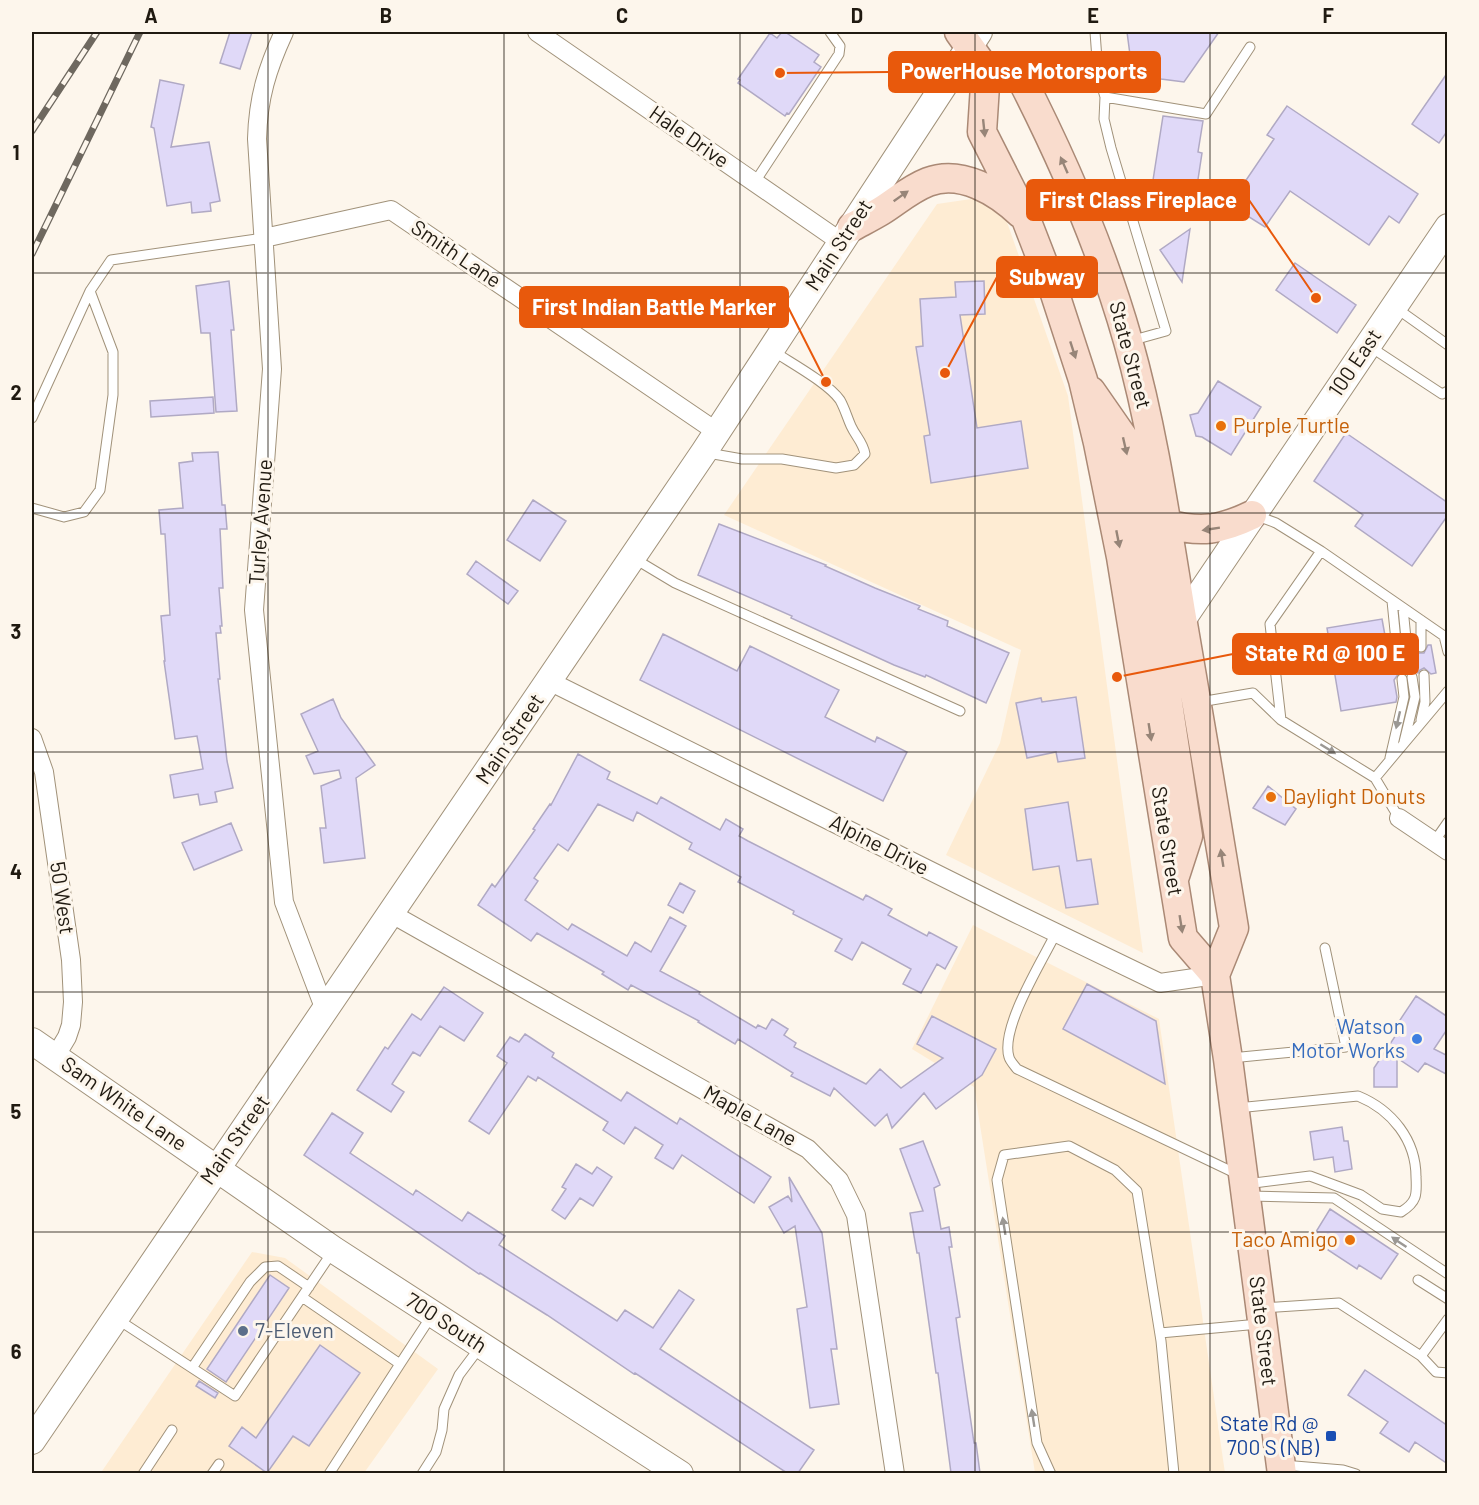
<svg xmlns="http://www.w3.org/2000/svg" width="1479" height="1505" viewBox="0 0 1479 1505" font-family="Barlow,sans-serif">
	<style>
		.built { fill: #feecd3 }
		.building { fill: #e0d9f8; stroke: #b0a9c4; stroke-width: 1.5 }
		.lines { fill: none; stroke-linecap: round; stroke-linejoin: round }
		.lane-casing { stroke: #a1927a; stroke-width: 11 }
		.street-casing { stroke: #a1927a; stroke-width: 20 }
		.secondary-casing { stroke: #a1927a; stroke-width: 28 }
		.primary-casing { stroke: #aa8975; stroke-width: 31 }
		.lane { stroke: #fff; stroke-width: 9 }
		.street { stroke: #fff; stroke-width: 18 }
		.secondary { stroke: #fff; stroke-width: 26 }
		.primary { stroke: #f9dccd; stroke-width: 28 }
		.rail-casing { stroke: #6e685f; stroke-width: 7 }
		.rail { stroke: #fdf6ec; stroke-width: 4.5; stroke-dasharray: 14; stroke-linecap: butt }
		.oneway { fill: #978578 }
		.oneway2 { fill: #9b9894 }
		.grid { fill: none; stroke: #201a11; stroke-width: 1.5; stroke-opacity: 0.55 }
		.food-dot { fill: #e8710a; stroke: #fdf6ec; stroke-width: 2 }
		.shop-dot { fill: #3f7fe0; stroke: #fdf6ec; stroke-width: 2 }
		.service-dot { fill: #5c6f8a; stroke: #fdf6ec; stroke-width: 2 }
		.transit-dot { fill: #1a4fb4; stroke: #fdf6ec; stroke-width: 2 }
		.labels { text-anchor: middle; stroke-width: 6; stroke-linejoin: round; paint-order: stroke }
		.street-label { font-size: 21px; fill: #201a11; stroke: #fdf6ec }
		.food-label { font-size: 21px; fill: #c56008; stroke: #fdf6ec; text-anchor: start }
		.shop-label { font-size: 21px; fill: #366cbe; stroke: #fdf6ec; text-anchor: end }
		.service-label { font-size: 21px; fill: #4e5e75; stroke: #fdf6ec; text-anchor: start }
		.transit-label { font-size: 21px; fill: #164399; stroke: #fdf6ec; text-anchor: end }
		.leader { fill: none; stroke: #e8590c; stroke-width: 2 }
		.callout-dot { fill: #e8590c; stroke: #fdf6ec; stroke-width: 2 }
		.callout { fill: #e8590c; stroke: #e8590c; stroke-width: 2 }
		.callout-label { font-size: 22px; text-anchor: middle; font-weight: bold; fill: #fff }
		.neatline { fill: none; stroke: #201a11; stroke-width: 2 }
		.grid-label { font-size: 20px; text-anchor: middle; font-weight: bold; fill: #201a11 }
	</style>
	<rect width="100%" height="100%" fill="#fdf6ec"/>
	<path class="built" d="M 978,198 L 1007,222 L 1068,396 L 1143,953 L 946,855 L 1000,743 L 1021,650 L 724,515 L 937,204 Z
		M 973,925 L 1159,1019 L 1225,1473 L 1035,1473 L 974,1087 L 912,1049 Z
		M 252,1252 L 285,1258 L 438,1369 L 364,1473 L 100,1474 Z"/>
	<path class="building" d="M 230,32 L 252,32 L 240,69 L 220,63 Z
		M 782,32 L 785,32 L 819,55 L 814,62 L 821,67 L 789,114 L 787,113 L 785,116 L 738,83 L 740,80 L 738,79 L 770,33 L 777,38 Z
		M 1127,32 L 1219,32 L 1184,82 L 1161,79 L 1148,68 L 1132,70 Z
		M 1448,72 L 1448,130 L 1439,143 L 1412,124 Z
		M 160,80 L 184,85 L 171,147 L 209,142 L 220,201 L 210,203 L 211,211 L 192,213 L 191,202 L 167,206 L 154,128 L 151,127 Z
		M 1287,106 L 1418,194 L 1399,223 L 1389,216 L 1369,245 L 1290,191 L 1265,227 L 1230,205 L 1228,202 L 1234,198 L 1274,139 L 1267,135 Z
		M 1163,116 L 1203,121 L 1198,152 L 1202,153 L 1195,199 L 1151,193 Z
		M 1190,229 L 1182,282 L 1160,250 Z
		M 1295,263 L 1356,305 L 1337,333 L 1276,290 Z
		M 229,281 L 234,330 L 231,330 L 237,411 L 216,412 L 210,333 L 201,333 L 196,286 Z
		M 984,281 L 985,314 L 960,315 L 977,428 L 1021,421 L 1028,468 L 931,483 L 924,436 L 930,435 L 916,347 L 923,346 L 920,299 L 956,297 L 955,282 Z
		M 1218,381 L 1261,407 L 1231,455 L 1202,437 L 1196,436 L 1190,415 L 1198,413 Z
		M 213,397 L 214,413 L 151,417 L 150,401 Z
		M 1346,433 L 1448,503 L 1448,515 L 1412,566 L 1355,526 L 1363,515 L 1314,481 Z
		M 218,452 L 222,505 L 225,505 L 227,529 L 220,529 L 223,588 L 219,588 L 222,626 L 220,626 L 221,633 L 216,633 L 220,679 L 218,679 L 227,761 L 233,788 L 215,792 L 217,802 L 200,805 L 198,794 L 174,798 L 170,775 L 203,769 L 197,736 L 175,739 L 164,661 L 165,661 L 161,616 L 170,615 L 165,534 L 161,534 L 159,510 L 183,508 L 179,463 L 193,461 L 192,453 Z
		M 533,500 L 566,521 L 540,561 L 507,540 Z
		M 719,524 L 826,565 L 825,566 L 875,588 L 920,606 L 918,609 L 948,621 L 947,626 L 1009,653 L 986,703 L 926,675 L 925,677 L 894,665 L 791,618 L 792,616 L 698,575 Z
		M 476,561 L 518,591 L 508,604 L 467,574 Z
		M 1382,619 L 1388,652 L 1398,658 L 1403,654 L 1410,655 L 1414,648 L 1418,653 L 1424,653 L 1428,645 L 1431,645 L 1436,673 L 1431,674 L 1424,668 L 1420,670 L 1418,673 L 1412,670 L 1406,674 L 1399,673 L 1394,680 L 1397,697 L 1396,702 L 1341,711 L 1327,628 Z
		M 663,634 L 737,671 L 750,646 L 839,690 L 825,717 L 875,742 L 877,737 L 907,752 L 883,801 L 640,680 Z
		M 1076,697 L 1085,758 L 1058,762 L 1056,752 L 1027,758 L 1016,703 L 1041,698 L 1042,702 Z
		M 333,699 L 341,718 L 375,765 L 356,778 L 365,858 L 324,863 L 320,828 L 326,828 L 321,786 L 341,778 L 339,770 L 314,774 L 306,756 L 318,751 L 301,714 Z
		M 578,754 L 610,772 L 607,779 L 657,804 L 661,797 L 720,830 L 726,819 L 743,829 L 739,836 L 748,841 L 863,900 L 866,895 L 892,909 L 888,915 L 927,936 L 929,932 L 957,947 L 945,969 L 937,964 L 921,993 L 903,984 L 911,969 L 862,942 L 852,960 L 835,951 L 842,939 L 793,914 L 794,911 L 738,882 L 741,877 L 689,849 L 692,843 L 637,812 L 633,821 L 598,804 L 568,851 L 558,844 L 534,878 L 538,881 L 525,900 L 568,930 L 572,924 L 627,956 L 635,942 L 651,952 L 670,917 L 686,926 L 660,971 L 700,992 L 699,994 L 756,1028 L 758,1025 L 766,1029 L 772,1019 L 788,1029 L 784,1035 L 796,1043 L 794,1047 L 866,1084 L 880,1069 L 901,1088 L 943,1058 L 917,1044 L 932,1016 L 996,1049 L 982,1075 L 936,1109 L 924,1093 L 892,1128 L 887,1114 L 875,1126 L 834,1088 L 830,1096 L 791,1076 L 793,1073 L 738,1039 L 735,1044 L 698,1022 L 699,1021 L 631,985 L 628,990 L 602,974 L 604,972 L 537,933 L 531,941 L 478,905 L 492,884 L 495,887 L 535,830 L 533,829 L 550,804 L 551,805 Z
		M 1268,786 L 1296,809 L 1285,825 L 1253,808 Z
		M 1068,802 L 1077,861 L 1091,859 L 1098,904 L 1066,908 L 1059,866 L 1033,870 L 1025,809 Z
		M 231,823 L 242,850 L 194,870 L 182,843 Z
		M 680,883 L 695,891 L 683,913 L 668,905 Z
		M 1087,984 L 1156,1021 L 1165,1084 L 1063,1029 Z
		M 444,987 L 483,1013 L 464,1041 L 440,1026 L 420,1056 L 413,1052 L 392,1084 L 404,1092 L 391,1112 L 357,1090 L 385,1047 L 388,1049 L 412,1014 L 421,1020 Z
		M 1416,996 L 1448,1017 L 1448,1028 L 1434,1049 L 1448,1056 L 1448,1075 L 1425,1063 L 1418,1072 L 1397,1058 L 1397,1087 L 1374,1087 L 1374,1068 L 1402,1026 L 1398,1023 Z
		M 525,1034 L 554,1053 L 552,1057 L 621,1101 L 627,1092 L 677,1124 L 680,1118 L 771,1177 L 754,1203 L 682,1155 L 673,1169 L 655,1158 L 663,1145 L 635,1127 L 624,1144 L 603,1130 L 608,1122 L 538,1077 L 536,1081 L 528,1076 L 489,1134 L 469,1121 L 507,1063 L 497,1056 L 510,1037 L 519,1042 Z
		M 332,1113 L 363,1133 L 350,1153 L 413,1195 L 416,1190 L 462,1221 L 468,1212 L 505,1236 L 499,1245 L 617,1321 L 625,1310 L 653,1328 L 679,1290 L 694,1300 L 660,1349 L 814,1450 L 798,1473 L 787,1473 L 635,1373 L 634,1374 L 547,1315 L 480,1273 L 479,1274 L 304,1155 Z
		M 1342,1127 L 1344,1141 L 1348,1141 L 1352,1169 L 1335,1172 L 1333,1157 L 1314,1160 L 1310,1132 Z
		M 923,1141 L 940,1185 L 934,1188 L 941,1229 L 949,1227 L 952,1247 L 949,1247 L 960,1317 L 956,1318 L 974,1443 L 976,1443 L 980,1473 L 951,1473 L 938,1373 L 936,1373 L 919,1253 L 917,1253 L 910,1213 L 923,1211 L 900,1149 Z
		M 576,1164 L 592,1174 L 597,1167 L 612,1177 L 593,1206 L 580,1198 L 565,1219 L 552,1210 L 566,1189 L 562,1187 Z
		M 789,1177 L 822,1233 L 837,1349 L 831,1349 L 839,1404 L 810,1408 L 797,1309 L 807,1307 L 795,1226 L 784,1233 L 769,1207 L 788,1196 L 792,1202 Z
		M 1330,1209 L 1398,1254 L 1381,1279 L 1359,1265 L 1357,1269 L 1328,1250 L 1330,1245 L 1314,1235 Z
		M 270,1275 L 289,1288 L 226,1382 L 207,1369 Z
		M 320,1345 L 360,1373 L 309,1446 L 293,1436 L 267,1473 L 229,1446 L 242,1427 L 256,1438 Z
		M 1365,1370 L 1448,1426 L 1448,1464 L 1415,1442 L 1409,1452 L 1380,1433 L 1388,1422 L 1348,1395 Z
		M 199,1381 L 218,1393 L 215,1398 L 196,1386 Z"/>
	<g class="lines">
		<g class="lane-casing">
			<path id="lane" d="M 1095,32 L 1098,73 L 1105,97 L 1206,114 L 1250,47
				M 1105,97 L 1104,119 L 1111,148 L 1166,331 L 1130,341
				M 755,182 L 839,54 L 840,46 L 830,32
				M 1396,308 L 1448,345
				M 1369,346 L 1442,394 L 1448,391
				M 32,418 L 90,291 L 111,260 L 264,238
				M 708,453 L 742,459 L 782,459 L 836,468 L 854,465 L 865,454 C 863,442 856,437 851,426 C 847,417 845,409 840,400 C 828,383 791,363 773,351
				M 32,508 L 64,517 L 84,512 L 100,490 L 113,395 L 113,352 L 90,291
				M 1255,515 L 1276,523 L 1321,551
				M 635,559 L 675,583 L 960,711
				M 1392,601 L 1397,651
				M 1403,608 L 1407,649
				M 1421,620 L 1421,647
				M 1200,702 L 1253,693 L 1281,720 L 1375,778 L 1399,818
				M 1281,720 L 1270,624 L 1321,551 L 1444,636 L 1448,652
				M 1421,720 L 1425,702 L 1424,675
				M 1404,742 L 1415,697 L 1412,677
				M 1390,758 L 1404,697 L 1402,679
				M 1375,778 L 1448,691
				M 1434,842 L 1448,822
				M 1056,933 C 1042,961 1000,1028 1009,1057 C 1010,1061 1014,1065 1017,1069 L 1237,1174
				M 1231,1058 L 1346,1047 L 1325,948
				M 1237,1108 L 1358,1096 C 1392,1110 1416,1140 1416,1177 C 1417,1195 1417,1202 1401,1212 L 1382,1209 L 1361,1195 L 1310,1176 L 1246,1184
				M 1248,1196 L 1334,1198 L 1448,1274
				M 1418,1280 L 1448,1299
				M 302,1297 L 400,1364 L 432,1315
				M 1263,1308 L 1339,1303 L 1421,1356 L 1448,1319
				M 117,1319 L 235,1396 L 333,1251
				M 1160,1333 L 1259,1324
				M 1421,1356 L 1436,1372 L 1448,1373
				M 192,1368 L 250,1282 L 265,1267 L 278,1266 L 309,1287
				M 1283,1465 L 1343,1470 L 1356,1474
				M 143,1474 L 172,1430
				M 212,1474 L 219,1464
				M 329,1474 L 400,1364
				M 422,1474 L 436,1452 L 442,1430 L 444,1409 L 459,1375 L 480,1347
				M 1051,1474 L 1037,1443 L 997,1180 L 1004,1155 L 1069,1146 L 1115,1170 L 1137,1191 L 1161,1341 L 1174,1474"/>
		</g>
		<g class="street-casing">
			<path id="street" d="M 284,32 C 267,69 258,98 257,139 L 272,369 L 254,610 L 284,902 L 325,1010
				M 537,32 L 841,242
				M 264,238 L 391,210 L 717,432
				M 549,681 L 1015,913 L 1160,983 L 1215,975
				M 32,738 L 44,772 L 71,960 L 73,1002 L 71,1025 L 67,1037 L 55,1057
				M 1399,818 L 1448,851
				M 392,914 L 808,1149 L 839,1180 L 856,1215 L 895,1474"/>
		</g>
		<g class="secondary-casing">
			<path id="secondary" d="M 1183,619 L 1448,227
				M 32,1041 L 334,1250 L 680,1474
				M 32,1441 L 704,452 L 979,32"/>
		</g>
		<g class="primary-casing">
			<path id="primary" d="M 959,32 L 986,70
				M 986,70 L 982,132 L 1026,219 L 1055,294 L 1083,380 L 1098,443 L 1121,557 L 1183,938 L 1215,975 L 1228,1059 L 1282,1474
				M 986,70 L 1021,78 C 1064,162 1102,249 1128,341 C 1153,429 1166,521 1181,612 C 1199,717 1217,823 1234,928 L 1215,975
				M 852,227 C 861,222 871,217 881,211 C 897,201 910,189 928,182 C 961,169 998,192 1021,214
				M 1091,391 L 1123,437 L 1156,623 L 1188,836 L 1175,876
				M 1167,524 C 1201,533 1221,530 1252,515"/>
		</g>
		<use href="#lane" class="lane"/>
		<use href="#street" class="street"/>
		<use href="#secondary" class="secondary"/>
		<use href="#primary" class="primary"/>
		<g class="rail-casing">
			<path id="rail" d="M 32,131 L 97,32
				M 32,254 L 140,32"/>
		</g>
		<use href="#rail" class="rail"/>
	</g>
	<defs><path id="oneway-solid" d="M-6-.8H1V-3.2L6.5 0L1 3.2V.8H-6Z" transform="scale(1.5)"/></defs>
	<g class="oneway">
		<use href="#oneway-solid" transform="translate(984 128) rotate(84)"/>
		<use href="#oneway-solid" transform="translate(1064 165) rotate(-114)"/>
		<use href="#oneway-solid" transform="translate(901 196) rotate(-35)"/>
		<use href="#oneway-solid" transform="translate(1073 350) rotate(72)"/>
		<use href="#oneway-solid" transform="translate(1125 446) rotate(77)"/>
		<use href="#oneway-solid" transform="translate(1211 529) rotate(171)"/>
		<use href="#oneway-solid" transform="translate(1118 539) rotate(79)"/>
		<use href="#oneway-solid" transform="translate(1150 732) rotate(81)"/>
		<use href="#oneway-solid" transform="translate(1222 858) rotate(-99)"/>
		<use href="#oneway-solid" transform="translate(1181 924) rotate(81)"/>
	</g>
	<g class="oneway2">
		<use href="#oneway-solid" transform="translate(1398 720) rotate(103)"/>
		<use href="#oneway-solid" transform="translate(1328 749) rotate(32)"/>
		<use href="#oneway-solid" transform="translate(1004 1226) rotate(-99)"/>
		<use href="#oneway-solid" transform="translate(1399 1242) rotate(-146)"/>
		<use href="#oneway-solid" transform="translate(1033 1418) rotate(-99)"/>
	</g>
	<path class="grid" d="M 268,32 L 268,1474M 504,32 L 504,1474M 740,32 L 740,1474M 975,32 L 975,1474M 1210,32 L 1210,1474M 32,273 L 1448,273M 32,513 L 1448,513M 32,752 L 1448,752M 32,992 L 1448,992M 32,1232 L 1448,1232"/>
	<g class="food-dot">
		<circle cx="1221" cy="426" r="6"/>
		<circle cx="1271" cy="797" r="6"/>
		<circle cx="1350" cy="1240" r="6"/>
	</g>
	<circle class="shop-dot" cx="1417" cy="1039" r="6"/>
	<circle class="service-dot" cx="243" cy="1331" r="6"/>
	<rect class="transit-dot" x="1325" y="1430" width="12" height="12" rx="3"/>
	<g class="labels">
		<g class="street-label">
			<text transform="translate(689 137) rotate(35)" y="7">Hale Drive</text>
			<text transform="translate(839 245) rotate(-57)" y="7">Main Street</text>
			<text transform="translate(456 254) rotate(34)" y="7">Smith Lane</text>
			<text transform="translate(1130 355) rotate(75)" y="7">State Street</text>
			<text transform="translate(1355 363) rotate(-56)" y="7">100 East</text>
			<text transform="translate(261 522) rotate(-86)" y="7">Turley Avenue</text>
			<text transform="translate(510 739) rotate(-56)" y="7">Main Street</text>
			<text transform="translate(1167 841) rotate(81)" y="7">State Street</text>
			<text transform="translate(879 845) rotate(27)" y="7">Alpine Drive</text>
			<text transform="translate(62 898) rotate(82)" y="7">50 West</text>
			<text transform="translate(124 1104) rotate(35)" y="7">Sam White Lane</text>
			<text transform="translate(750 1116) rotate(29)" y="7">Maple Lane</text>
			<text transform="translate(235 1140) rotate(-55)" y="7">Main Street</text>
			<text transform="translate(446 1323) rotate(33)" y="7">700 South</text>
			<text transform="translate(1263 1331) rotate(83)" y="7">State Street</text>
		</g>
		<g class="food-label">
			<text x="1233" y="433">Purple Turtle</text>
			<text x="1283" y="804">Daylight Donuts</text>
			<text x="1338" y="1247" text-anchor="end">Taco Amigo</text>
		</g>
		<g class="shop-label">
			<text x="1405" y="1034">Watson<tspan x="1405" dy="24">Motor Works</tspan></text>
		</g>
		<g class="service-label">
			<text x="255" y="1338">7-Eleven</text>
		</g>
		<g class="transit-label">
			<text x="1319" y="1431">State Rd @<tspan x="1319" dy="24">700 S (NB)</tspan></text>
		</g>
	</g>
	<path class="leader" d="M780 73L889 72M1316 298L1249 200M945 373L997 277M826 382L788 307M1117 677L1233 654"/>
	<g class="callout-dot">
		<circle cx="780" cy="73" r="6"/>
		<circle cx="1316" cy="298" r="6"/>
		<circle cx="945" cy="373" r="6"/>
		<circle cx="826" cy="382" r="6"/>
		<circle cx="1117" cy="677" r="6"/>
	</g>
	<g class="callout">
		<rect x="889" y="52" width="271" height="40" rx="6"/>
		<rect x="1027" y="180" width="222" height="40" rx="6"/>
		<rect x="997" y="257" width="100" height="40" rx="6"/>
		<rect x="520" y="287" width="268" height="40" rx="6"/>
		<rect x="1233" y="634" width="185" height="40" rx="6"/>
	</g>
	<g class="callout-label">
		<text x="1024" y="79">PowerHouse Motorsports</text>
		<text x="1138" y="208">First Class Fireplace</text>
		<text x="1047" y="285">Subway</text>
		<text x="654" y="315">First Indian Battle Marker</text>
		<text x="1325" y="661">State Rd @ 100 E</text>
	</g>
	<rect width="1479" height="1505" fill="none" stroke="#fdf6ec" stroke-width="66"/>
	<rect x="33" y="33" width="1413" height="1439" class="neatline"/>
	<g class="grid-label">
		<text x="151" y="23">A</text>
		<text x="386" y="23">B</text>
		<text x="622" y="23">C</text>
		<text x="857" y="23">D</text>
		<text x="1093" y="23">E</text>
		<text x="1328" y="23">F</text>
		<text x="16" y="160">1</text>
		<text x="16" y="400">2</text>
		<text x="16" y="639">3</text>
		<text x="16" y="879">4</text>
		<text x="16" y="1119">5</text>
		<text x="16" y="1359">6</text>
	</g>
</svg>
